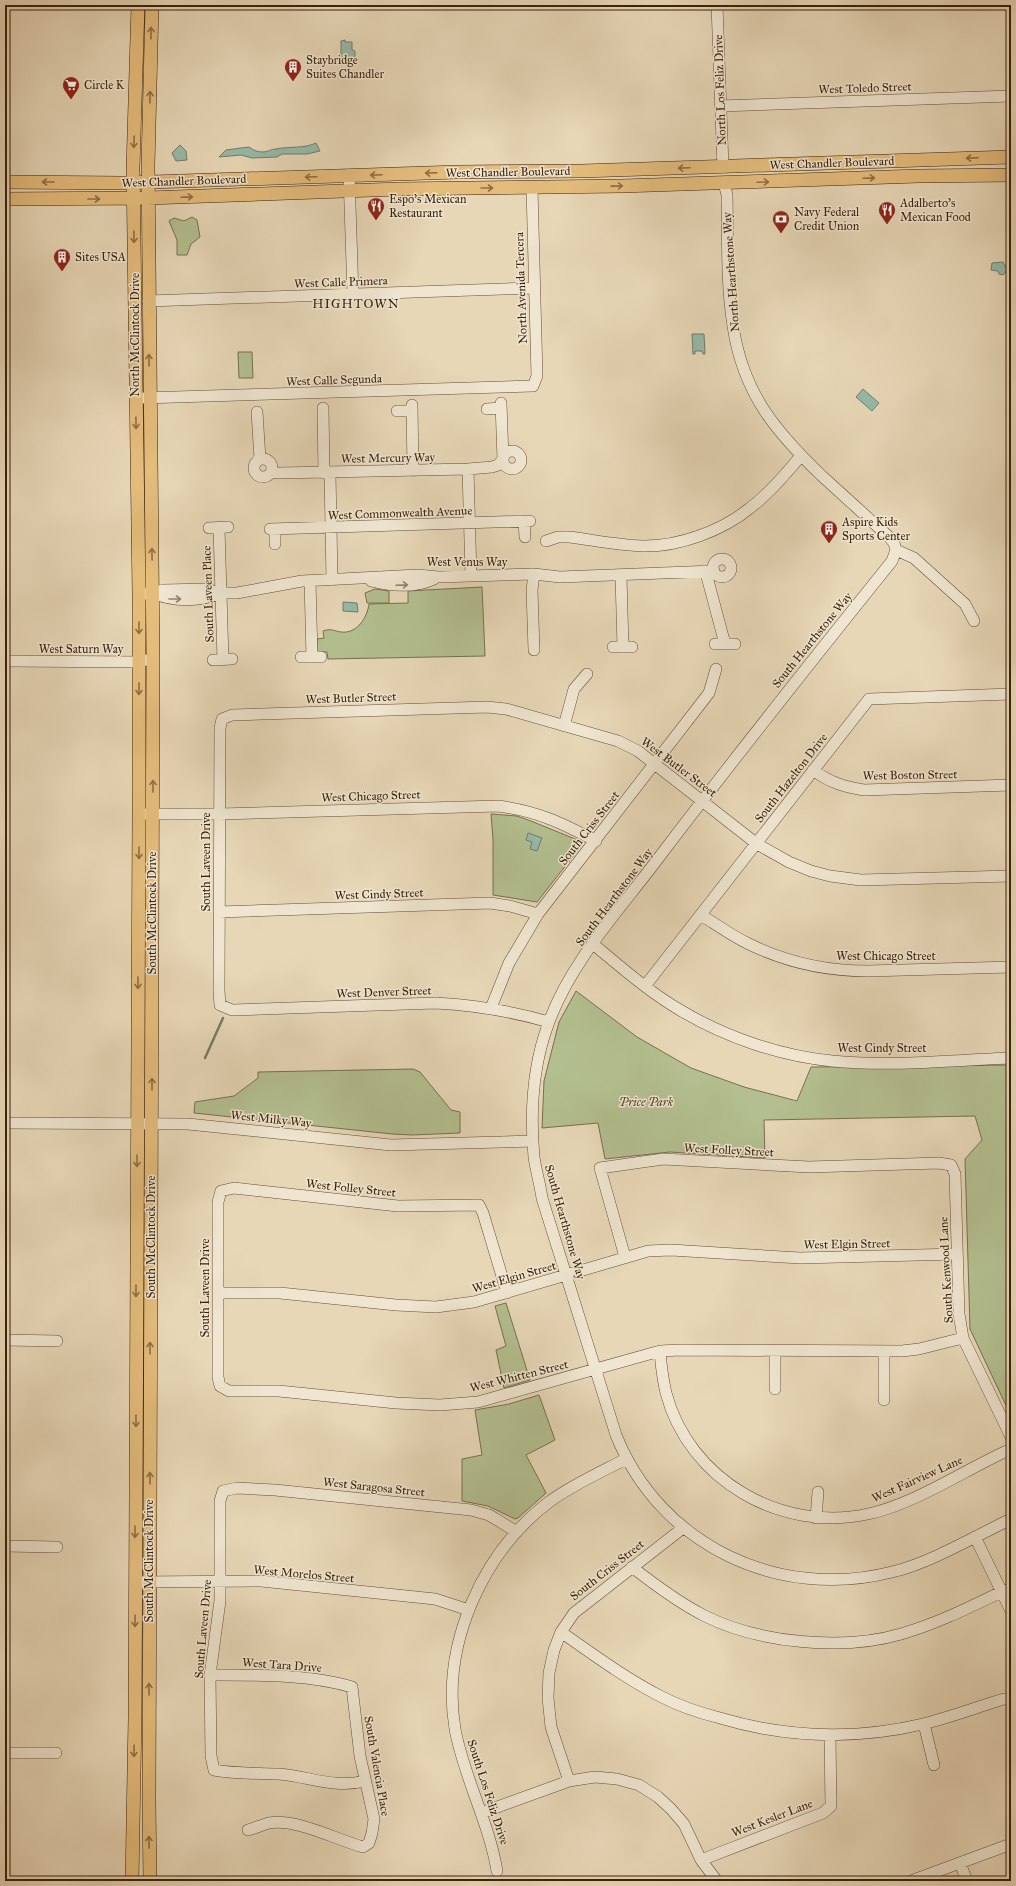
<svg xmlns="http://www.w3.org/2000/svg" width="1016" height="1886" viewBox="0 0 1016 1886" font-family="'IM FELL Great Primer',serif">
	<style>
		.green { fill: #b3bf90; stroke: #77704e }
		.water { fill: #97baaa; stroke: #727d6a }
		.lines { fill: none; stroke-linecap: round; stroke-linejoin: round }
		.stream { stroke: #727d6a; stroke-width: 2.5 }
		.minor-casing { stroke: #664e36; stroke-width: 12 }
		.major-casing { stroke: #3b210b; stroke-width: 14 }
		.minor { stroke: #efe5d0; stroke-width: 11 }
		.major { stroke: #e4bc7c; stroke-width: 13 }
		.oneway { stroke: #906e44 }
		.oneway2 { stroke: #95836e }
		.labels { text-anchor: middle; stroke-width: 3; stroke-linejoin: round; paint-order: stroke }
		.poi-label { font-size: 12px; fill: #3b210b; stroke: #efe5d0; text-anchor: start }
		.street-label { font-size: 12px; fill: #3b210b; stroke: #efe5d0 }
		.park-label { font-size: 12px; font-style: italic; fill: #59482c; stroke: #efe5d0 }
		.neighbourhood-label { font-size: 13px; letter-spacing: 1px; fill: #3b210b; stroke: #efe5d0 }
	</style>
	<rect width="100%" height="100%" fill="#e7d7b7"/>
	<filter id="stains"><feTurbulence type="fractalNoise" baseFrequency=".005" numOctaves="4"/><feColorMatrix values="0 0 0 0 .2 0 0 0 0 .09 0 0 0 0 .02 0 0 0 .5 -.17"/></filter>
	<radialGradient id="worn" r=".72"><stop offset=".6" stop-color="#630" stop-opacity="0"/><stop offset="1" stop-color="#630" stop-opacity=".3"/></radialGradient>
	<path class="green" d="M 192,217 L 197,220 L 200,237 L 191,244 L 187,255 L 177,255 L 177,240 L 169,221 L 174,218 L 184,221 Z
		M 238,352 L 252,352 L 253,378 L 239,378 Z
		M 482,587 L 485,656 L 328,659 L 327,652 L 317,652 L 317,639 L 324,638 L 323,631 C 331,628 334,631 341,632 C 357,634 367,618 369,604 L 408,603 L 408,591 Z
		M 375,589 L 389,591 L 389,603 L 367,603 L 365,593 Z
		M 491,814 L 517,816 L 531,821 L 580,841 L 582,845 L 537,902 L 493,895 L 493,839 Z
		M 576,991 L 637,1037 L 691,1068 L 744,1087 L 797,1101 L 811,1067 L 1011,1065 L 1011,1416 L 970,1329 L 965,1159 L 982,1140 L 975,1116 L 764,1120 L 765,1158 L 670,1152 L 605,1159 L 598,1123 L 542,1128 L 544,1081 L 559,1022 Z
		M 413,1069 L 420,1072 L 451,1110 L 460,1112 L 460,1133 L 412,1135 L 392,1134 L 194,1113 L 195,1102 L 234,1096 L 258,1078 L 258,1072 Z
		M 506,1303 L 530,1380 L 504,1388 L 496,1350 L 506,1346 L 495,1306 Z
		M 539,1395 L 555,1440 L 526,1455 L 546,1493 L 518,1518 L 515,1519 L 488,1506 L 462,1501 L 462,1459 L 482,1455 L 475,1410 L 509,1404 Z"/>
	<path class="water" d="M 345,40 L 345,42 L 352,42 L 352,50 L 355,51 L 355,64 L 346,64 L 346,60 L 341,60 L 341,41 Z
		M 316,143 L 320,151 L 307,154 L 282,154 L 277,157 L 252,158 L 241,155 L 219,157 L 226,150 L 249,147 C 253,150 257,152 263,152 C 268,152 271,149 276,149 C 290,146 303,149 316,143 Z
		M 180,145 L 186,151 L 187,160 L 176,161 L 172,153 Z
		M 1003,262 L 1006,268 L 1006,272 L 1003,275 L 999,274 L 998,271 L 991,270 L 992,263 Z
		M 692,334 L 704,334 L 705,354 L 703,354 L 702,351 L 695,351 L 695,354 L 693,354 Z
		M 863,389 L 879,403 L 872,411 L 856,397 Z
		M 343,602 L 357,603 L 358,612 L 343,611 Z
		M 528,833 L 542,838 L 537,851 L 530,849 L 532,842 L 526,840 Z"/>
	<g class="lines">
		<path class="stream" d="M 205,1058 L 223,1018"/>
		<g class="minor-casing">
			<path id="minor" d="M 717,5 L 723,167
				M 720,106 L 1011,96
				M 349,175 L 353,295
				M 724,183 L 727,195 C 728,238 726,283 733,326 C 743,393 775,431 822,476 C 844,496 867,517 889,537 L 894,543 L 896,550
				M 148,301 L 534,288
				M 143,398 L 533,386 L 537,376 L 532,188
				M 412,405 L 413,471
				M 323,408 L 324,473
				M 487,409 L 501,408
				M 397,411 L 412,411
				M 257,412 L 260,459
				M503 460a9 9 0 1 1 18 0a9 9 0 1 1-18 0Z
				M254 468a9 9 0 1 1 18 0a9 9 0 1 1-18 0Z
				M 468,469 L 471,576
				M 272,472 L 279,473 L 468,469 L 492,467 L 498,465 L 503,459 L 501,403
				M 330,473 L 332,580
				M 524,521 L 525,537
				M 209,528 L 228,527
				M 219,528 L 223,660
				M 270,529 L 530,521
				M 275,529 L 275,544
				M 546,541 L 558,537 L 569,537 C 593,540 618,545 642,546 C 678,547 722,531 750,508 C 770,493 785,474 801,456
				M 896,550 L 892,561 C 814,658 736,756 660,856 C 622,907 571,961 549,1022 C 533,1064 530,1113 534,1157 C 536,1171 540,1184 542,1198 L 616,1435 C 660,1545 778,1601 892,1572 C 930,1563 976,1536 1011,1519
				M 896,550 L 914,558 L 965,604 L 974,621
				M713 568a9 9 0 1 1 18 0a9 9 0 1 1-18 0Z
				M 706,573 L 725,644
				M 534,574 L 532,590 L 534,650
				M 621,576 L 623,647
				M 310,581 L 312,657
				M 371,581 C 391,586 415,588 434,579
				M 153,593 C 173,602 200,602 220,593
				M 145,594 L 164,590 L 206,589 L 220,593 L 237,593 L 302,581 L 418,575 L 439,577 L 534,574 L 560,577 L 714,571
				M 715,644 L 735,644
				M 613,647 L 632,647
				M 301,657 L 321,657
				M 213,660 L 232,659
				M 5,661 L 139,662 L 146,660
				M 564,726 L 574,689 L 587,674
				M 813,770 C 829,782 844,787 864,790 L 1011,785
				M 144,814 L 220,814 L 498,806 C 537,811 562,823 596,841
				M 219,912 L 490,903 L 510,906 L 538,914
				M 701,915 C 717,925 732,936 749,944 C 786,962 827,971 868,971 L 1011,967
				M 593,944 C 621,967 649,992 680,1010 C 725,1037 780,1056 832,1061 C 891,1067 952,1060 1011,1058
				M 645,986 L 869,699 L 1011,694
				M 491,1008 L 509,963 L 538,914 L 709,693 L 716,669
				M 549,1022 C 511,1011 474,1005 435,1003 L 232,1010 L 220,1005 L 219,991 L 220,728 L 222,719 L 232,715 L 487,707 L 506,709 L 618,741 L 638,751 L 757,844 L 789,862 L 811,871 L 830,876 L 861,880 L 1011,876
				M 5,1123 L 188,1124 L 391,1145 L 533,1141
				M 625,1257 L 600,1168 L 663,1159 L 809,1167 L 939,1163 L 951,1165 L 955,1174 L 959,1314 L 963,1338 L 1011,1437
				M 218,1293 L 280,1293 L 396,1305 L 436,1307 L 474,1302 L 648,1251 L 671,1250 L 800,1258 L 957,1254
				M 507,1293 L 483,1213 L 479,1205 L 398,1206 L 234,1188 L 221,1191 L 218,1202 L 218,1377 L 220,1386 L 229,1391 L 279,1391 L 396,1403 L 440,1405 L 478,1402 L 660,1351 L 680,1350 L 902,1351 L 919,1349 L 963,1338
				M 5,1340 L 57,1341
				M 660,1351 C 661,1365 663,1380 666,1393 C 689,1480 781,1533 868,1514 C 915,1504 966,1469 1011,1449
				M 884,1352 L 884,1400
				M 775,1389 L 775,1351
				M 816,1518 L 818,1492
				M 975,1537 L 1011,1611
				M 5,1546 L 57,1547
				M 632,1567 C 655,1585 679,1603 705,1616 C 759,1643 843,1651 901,1634 C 936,1624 968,1608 1001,1592 L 1011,1589
				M 142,1582 L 261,1581 L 435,1599 L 469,1610
				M 561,1632 C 594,1655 625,1678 660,1696 C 679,1706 700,1713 720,1718 C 787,1738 855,1740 923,1724 C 951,1717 977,1707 1004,1699 L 1011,1699
				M 210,1675 C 255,1675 310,1674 352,1687 L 360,1756 L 374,1819 L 372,1833 L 369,1843 L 363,1847 C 337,1840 296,1818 269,1823 C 262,1825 255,1828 248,1830
				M 924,1724 L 934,1765
				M 5,1753 L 56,1753
				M 365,1781 C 335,1789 308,1776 278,1774 C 256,1773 235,1774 214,1770 L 211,1756 L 210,1675 L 220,1601 L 220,1501 L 223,1491 L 237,1488 L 275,1490 L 471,1510 L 489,1515 L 517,1532
				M 569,1781 L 551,1727 L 548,1698 L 549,1673 L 554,1650 L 561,1632 L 574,1613 L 683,1528
				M 481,1813 L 569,1781 L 595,1777 L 617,1779 L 639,1785 L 658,1797 L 671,1809 L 684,1824 L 701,1860 L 717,1881
				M 701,1860 L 823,1813 L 831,1806 L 830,1736
				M 960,1863 L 967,1881
				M 497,1871 C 489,1822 464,1778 455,1729 C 441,1645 482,1553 549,1502 C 572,1485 601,1472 626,1459
				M 911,1881 L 1011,1844"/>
		</g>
		<g class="major-casing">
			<path id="major" d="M 5,182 L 122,183 L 457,172 L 582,171 L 1011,157
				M 5,199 L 148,198 L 399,189 L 622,186 L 919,176 L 1011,175
				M 132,1881 L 135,1718 L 139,814 L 139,594 L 133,168 L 138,5
				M 150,1881 L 149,1801 L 153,654 L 148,165 L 152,5"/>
		</g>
		<use href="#minor" class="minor"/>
		<use href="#major" class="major"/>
	</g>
	<defs><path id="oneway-shaft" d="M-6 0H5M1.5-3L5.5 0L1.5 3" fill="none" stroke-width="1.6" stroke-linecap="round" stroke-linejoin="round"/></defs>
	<g class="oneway">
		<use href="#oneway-shaft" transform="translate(151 33) rotate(-89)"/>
		<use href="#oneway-shaft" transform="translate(150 97) rotate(-89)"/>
		<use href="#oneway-shaft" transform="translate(134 142) rotate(92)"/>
		<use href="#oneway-shaft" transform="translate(972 158) rotate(178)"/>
		<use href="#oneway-shaft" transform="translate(684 168) rotate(178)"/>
		<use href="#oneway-shaft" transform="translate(431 173) rotate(178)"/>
		<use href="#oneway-shaft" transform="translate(376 175) rotate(178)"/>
		<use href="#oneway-shaft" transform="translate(311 177) rotate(178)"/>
		<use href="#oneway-shaft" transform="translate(869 178) rotate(-2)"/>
		<use href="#oneway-shaft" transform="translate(48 182) rotate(-180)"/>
		<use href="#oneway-shaft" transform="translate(763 182) rotate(-2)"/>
		<use href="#oneway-shaft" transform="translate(617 186) rotate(-1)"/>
		<use href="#oneway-shaft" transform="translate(487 188)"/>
		<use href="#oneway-shaft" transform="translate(187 197) rotate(-2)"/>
		<use href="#oneway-shaft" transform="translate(94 199)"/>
		<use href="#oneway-shaft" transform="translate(134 237) rotate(89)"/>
		<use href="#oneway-shaft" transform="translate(149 360) rotate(-91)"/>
		<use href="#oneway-shaft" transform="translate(136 423) rotate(89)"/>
		<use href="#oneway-shaft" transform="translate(152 554) rotate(-91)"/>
		<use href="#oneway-shaft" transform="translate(139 628) rotate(90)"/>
		<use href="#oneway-shaft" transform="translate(139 689) rotate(90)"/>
		<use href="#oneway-shaft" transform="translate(153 786) rotate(-90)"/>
		<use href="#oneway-shaft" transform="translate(139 853) rotate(90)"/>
		<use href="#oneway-shaft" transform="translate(138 983) rotate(90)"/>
		<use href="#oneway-shaft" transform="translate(152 1084) rotate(-90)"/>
		<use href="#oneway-shaft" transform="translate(137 1161) rotate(90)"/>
		<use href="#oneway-shaft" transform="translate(136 1291) rotate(90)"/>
		<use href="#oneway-shaft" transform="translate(150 1348) rotate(-90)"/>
		<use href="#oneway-shaft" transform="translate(136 1421) rotate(90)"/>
		<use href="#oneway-shaft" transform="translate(150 1478) rotate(-90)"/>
		<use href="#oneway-shaft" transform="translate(135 1532) rotate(90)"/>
		<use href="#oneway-shaft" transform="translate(135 1621) rotate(90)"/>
		<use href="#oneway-shaft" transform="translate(149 1689) rotate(-90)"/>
		<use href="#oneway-shaft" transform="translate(134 1751) rotate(91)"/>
		<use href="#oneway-shaft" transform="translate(149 1842) rotate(-91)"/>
	</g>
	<g class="oneway2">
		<use href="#oneway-shaft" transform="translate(402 585) rotate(-2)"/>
		<use href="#oneway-shaft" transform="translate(175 599)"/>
	</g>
	<defs>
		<g id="building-pin" transform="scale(0.9)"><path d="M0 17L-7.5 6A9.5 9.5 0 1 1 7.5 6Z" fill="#8f2418" stroke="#efe5d0"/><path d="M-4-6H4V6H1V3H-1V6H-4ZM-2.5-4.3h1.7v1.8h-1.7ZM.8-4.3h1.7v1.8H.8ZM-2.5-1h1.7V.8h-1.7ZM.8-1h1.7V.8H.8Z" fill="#fff"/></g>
		<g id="supermarket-pin" transform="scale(0.9)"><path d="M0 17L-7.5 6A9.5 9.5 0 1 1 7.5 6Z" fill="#8f2418" stroke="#efe5d0"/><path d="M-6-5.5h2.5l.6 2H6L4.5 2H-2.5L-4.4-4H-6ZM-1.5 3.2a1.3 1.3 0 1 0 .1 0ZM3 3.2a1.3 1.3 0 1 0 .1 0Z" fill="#fff"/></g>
		<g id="restaurant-pin" transform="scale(0.9)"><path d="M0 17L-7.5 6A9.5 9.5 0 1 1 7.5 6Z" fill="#8f2418" stroke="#efe5d0"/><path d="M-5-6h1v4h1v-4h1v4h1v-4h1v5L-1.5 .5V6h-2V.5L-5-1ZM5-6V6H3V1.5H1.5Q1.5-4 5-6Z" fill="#fff"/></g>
		<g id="bank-pin" transform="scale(0.9)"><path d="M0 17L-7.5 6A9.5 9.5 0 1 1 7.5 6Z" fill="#8f2418" stroke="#efe5d0"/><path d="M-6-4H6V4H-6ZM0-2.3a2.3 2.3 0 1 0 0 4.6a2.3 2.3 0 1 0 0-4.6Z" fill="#fff"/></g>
	</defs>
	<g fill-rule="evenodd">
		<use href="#building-pin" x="293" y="67"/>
		<use href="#supermarket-pin" x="71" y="85"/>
		<use href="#restaurant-pin" x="376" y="206"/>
		<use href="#restaurant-pin" x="887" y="210"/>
		<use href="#bank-pin" x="781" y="219"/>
		<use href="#building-pin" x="62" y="257"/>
		<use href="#building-pin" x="829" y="529"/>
	</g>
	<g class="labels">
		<g class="poi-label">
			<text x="306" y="64">Staybridge<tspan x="306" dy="14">Suites Chandler</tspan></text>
			<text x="84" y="89">Circle K</text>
			<text x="389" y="203">Espo’s Mexican<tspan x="389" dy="14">Restaurant</tspan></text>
			<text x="900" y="207">Adalberto’s<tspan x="900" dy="14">Mexican Food</tspan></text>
			<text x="794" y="216">Navy Federal<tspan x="794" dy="14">Credit Union</tspan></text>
			<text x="75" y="261">Sites USA</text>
			<text x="842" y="526">Aspire Kids<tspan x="842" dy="14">Sports Center</tspan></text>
		</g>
		<g class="street-label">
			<text transform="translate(865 88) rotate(-2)" y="4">West Toledo Street</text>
			<text transform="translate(720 90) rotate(-92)" y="4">North Los Feliz Drive</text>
			<text transform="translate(832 163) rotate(-2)" y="4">West Chandler Boulevard</text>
			<text transform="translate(508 172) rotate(-1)" y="4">West Chandler Boulevard</text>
			<text transform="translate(184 181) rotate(-2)" y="4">West Chandler Boulevard</text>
			<text transform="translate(731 272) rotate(-94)" y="4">North Hearthstone Way</text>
			<text transform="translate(341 282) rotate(-2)" y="4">West Calle Primera</text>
			<text transform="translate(521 288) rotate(-92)" y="4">North Avenida Tercera</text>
			<text transform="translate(135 335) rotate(-90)" y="4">North McClintock Drive</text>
			<text transform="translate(334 380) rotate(-2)" y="4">West Calle Segunda</text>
			<text transform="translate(388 458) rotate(-1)" y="4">West Mercury Way</text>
			<text transform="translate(400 513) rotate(-2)" y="4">West Commonwealth Avenue</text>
			<text x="467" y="566">West Venus Way</text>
			<text transform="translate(208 594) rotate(-92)" y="4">South Laveen Place</text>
			<text transform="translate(812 640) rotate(-51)" y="4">South Hearthstone Way</text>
			<text x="81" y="653">West Saturn Way</text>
			<text transform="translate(351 698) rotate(-2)" y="4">West Butler Street</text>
			<text transform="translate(679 767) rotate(37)" y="4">West Butler Street</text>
			<text transform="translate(910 775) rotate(-1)" y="4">West Boston Street</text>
			<text transform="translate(791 778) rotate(-52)" y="4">South Hazelton Drive</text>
			<text transform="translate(371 796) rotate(-2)" y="4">West Chicago Street</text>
			<text transform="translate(589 828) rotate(-52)" y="4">South Criss Street</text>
			<text transform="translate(206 862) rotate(-90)" y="4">South Laveen Drive</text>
			<text transform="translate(379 894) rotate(-2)" y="4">West Cindy Street</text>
			<text transform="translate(614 897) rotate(-53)" y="4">South Hearthstone Way</text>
			<text transform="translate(152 913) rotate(-90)" y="4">South McClintock Drive</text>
			<text x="886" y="960">West Chicago Street</text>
			<text transform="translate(384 992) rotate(-2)" y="4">West Denver Street</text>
			<text x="882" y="1052">West Cindy Street</text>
			<text transform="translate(271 1119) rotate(6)" y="4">West Milky Way</text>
			<text transform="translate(729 1150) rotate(3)" y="4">West Folley Street</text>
			<text transform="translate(351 1188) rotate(6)" y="4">West Folley Street</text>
			<text transform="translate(565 1222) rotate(74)" y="4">South Hearthstone Way</text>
			<text transform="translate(151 1237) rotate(-90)" y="4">South McClintock Drive</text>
			<text transform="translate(847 1244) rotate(-1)" y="4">West Elgin Street</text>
			<text transform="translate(946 1270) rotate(-93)" y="4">South Kenwood Lane</text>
			<text transform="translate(514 1277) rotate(-16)" y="4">West Elgin Street</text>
			<text transform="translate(205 1288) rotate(-90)" y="4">South Laveen Drive</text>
			<text transform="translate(519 1376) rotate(-14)" y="4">West Whitten Street</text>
			<text transform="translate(917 1479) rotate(-24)" y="4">West Fairview Lane</text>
			<text transform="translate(374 1487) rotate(6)" y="4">West Saragosa Street</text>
			<text transform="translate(149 1561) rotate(-90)" y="4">South McClintock Drive</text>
			<text transform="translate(607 1570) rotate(-38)" y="4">South Criss Street</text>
			<text transform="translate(304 1574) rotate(5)" y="4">West Morelos Street</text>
			<text transform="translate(203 1629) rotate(-85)" y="4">South Laveen Drive</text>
			<text transform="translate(282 1665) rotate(4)" y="4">West Tara Drive</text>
			<text transform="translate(377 1766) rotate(80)" y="4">South Valencia Place</text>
			<text transform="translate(488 1792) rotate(72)" y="4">South Los Feliz Drive</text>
			<text transform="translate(772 1818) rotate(-21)" y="4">West Kesler Lane</text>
		</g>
		<g class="park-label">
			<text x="646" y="1106">Price Park</text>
		</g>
		<g class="neighbourhood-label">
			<text x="356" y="308">HIGHTOWN</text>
		</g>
	</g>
	<rect width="1016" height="1886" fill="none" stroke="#e7d7b7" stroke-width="20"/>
	<rect x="6" y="6" width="1004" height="1874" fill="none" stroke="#3b210b" stroke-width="2"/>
	<rect x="10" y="10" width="996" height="1866" fill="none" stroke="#3b210b"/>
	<rect width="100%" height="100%" filter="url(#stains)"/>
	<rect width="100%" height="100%" fill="url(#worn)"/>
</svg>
